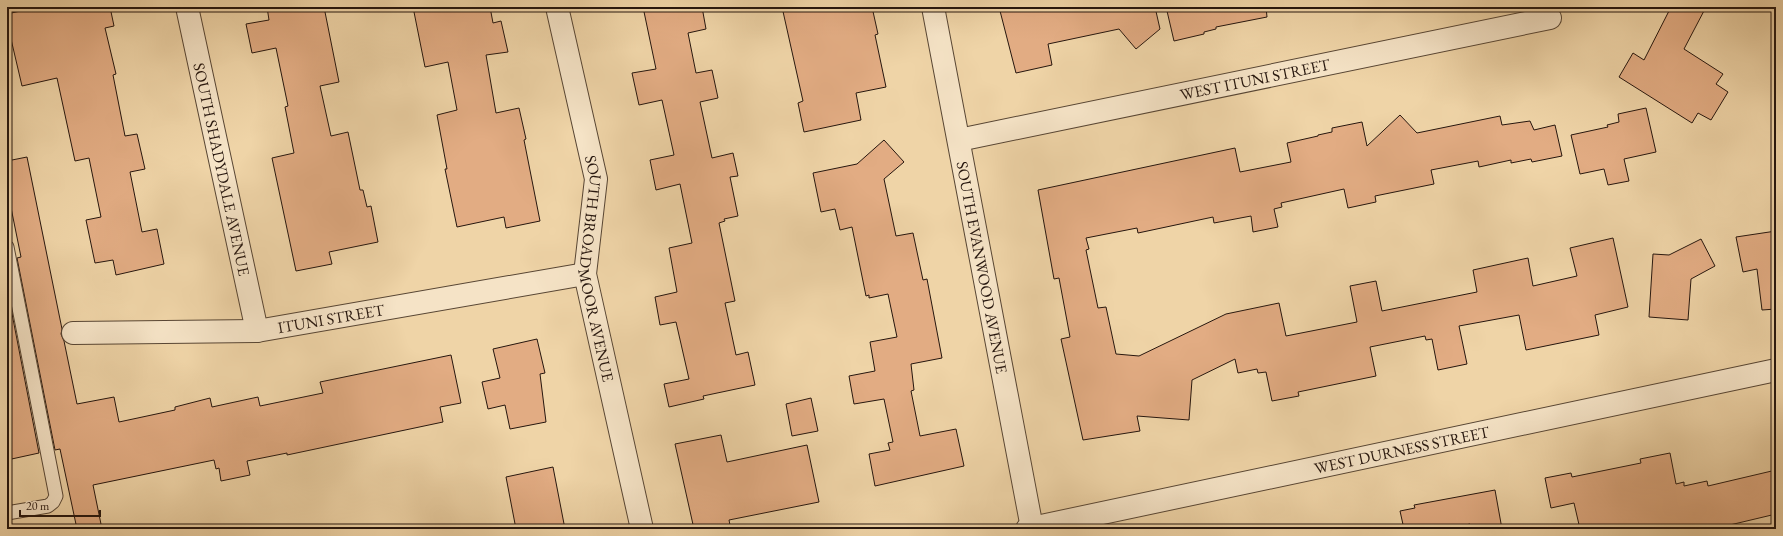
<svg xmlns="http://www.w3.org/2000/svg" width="1783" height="536" viewBox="0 0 1783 536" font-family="'EB Garamond',serif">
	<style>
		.building { fill: #e2ac83; stroke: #26160e }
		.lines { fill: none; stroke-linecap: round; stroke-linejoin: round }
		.lane-casing { stroke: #584634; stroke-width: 15 }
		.street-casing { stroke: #584634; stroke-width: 24 }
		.lane { stroke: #f5e3c6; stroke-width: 13 }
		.street { stroke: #f5e3c6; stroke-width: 22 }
		.labels { text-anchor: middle; stroke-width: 3; stroke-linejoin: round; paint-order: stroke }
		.street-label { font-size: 16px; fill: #26160e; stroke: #f5e3c6 }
	</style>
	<rect width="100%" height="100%" fill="#efd4a7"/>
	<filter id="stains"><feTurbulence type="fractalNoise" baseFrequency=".005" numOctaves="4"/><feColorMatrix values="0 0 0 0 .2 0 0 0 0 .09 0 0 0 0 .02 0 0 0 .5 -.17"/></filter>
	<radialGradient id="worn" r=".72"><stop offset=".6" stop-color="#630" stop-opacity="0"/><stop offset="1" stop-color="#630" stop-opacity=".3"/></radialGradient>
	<path class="building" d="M 38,7 L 110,7 L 114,26 L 105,28 L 116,74 L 113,75 L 125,136 L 137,134 L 145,169 L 130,172 L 142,232 L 157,229 L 164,264 L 116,275 L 113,260 L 95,263 L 86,220 L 101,217 L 89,158 L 75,161 L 57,78 L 22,86 L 7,22 L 7,14 Z
		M 267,7 L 324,7 L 339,82 L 320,86 L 331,136 L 348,132 L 360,190 L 363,190 L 367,207 L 371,206 L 378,242 L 329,252 L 332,264 L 296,271 L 272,158 L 294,153 L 285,107 L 288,106 L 276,48 L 252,53 L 246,24 L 269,20 Z
		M 413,7 L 490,7 L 493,23 L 501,21 L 508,52 L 486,55 L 496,113 L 519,108 L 526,139 L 524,140 L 540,221 L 506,228 L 504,217 L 457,227 L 445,169 L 447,169 L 437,115 L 457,110 L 448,62 L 425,67 Z
		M 643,7 L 702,7 L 706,29 L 688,33 L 696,73 L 712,70 L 718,98 L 700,102 L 712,158 L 733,153 L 738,176 L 730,177 L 738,216 L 724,219 L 725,221 L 719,223 L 735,301 L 725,303 L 736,355 L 748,352 L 755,385 L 703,396 L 704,399 L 669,407 L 664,384 L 689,379 L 676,322 L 660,325 L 655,297 L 677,292 L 669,248 L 692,243 L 680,184 L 656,190 L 650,160 L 674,155 L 662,100 L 639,105 L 632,73 L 656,69 Z
		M 782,7 L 872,7 L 878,34 L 875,35 L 886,87 L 856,93 L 861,120 L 804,132 L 798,103 L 803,101 Z
		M 999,7 L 1155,7 L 1160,29 L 1136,49 L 1119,29 L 1048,44 L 1052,65 L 1016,73 Z
		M 1185,7 L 1266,7 L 1267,17 L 1216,27 L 1216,29 L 1204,32 L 1204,34 L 1174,41 L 1167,11 Z
		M 1671,7 L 1706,7 L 1684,49 L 1723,74 L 1716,84 L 1728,92 L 1711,120 L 1698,113 L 1692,123 L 1619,77 L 1633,53 L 1644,60 Z
		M 1646,108 L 1656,152 L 1624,159 L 1629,181 L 1608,185 L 1604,169 L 1580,174 L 1571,135 L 1608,127 L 1607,125 L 1619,122 L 1618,114 Z
		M 1400,115 L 1417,133 L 1500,116 L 1502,125 L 1530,121 L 1534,130 L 1555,125 L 1562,156 L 1532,162 L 1531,159 L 1511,163 L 1511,160 L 1479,167 L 1478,161 L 1431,170 L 1434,184 L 1375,196 L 1376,202 L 1348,208 L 1344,189 L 1281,203 L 1282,207 L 1274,209 L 1278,227 L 1253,232 L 1251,216 L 1214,223 L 1213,217 L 1138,233 L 1137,228 L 1086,238 L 1089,249 L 1086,250 L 1098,308 L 1106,307 L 1116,354 L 1139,356 L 1226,314 L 1279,303 L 1286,336 L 1357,322 L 1350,286 L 1376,281 L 1382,311 L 1477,292 L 1473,270 L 1528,258 L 1533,286 L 1577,276 L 1570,248 L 1613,238 L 1628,307 L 1595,315 L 1599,335 L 1526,350 L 1519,315 L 1459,326 L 1467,364 L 1438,370 L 1432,339 L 1426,340 L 1425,336 L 1370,347 L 1376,376 L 1298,392 L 1299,396 L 1272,401 L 1266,372 L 1258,373 L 1257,369 L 1238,373 L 1235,359 L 1192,380 L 1189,420 L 1137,416 L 1140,431 L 1083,440 L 1061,339 L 1070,337 L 1059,278 L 1054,279 L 1038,190 L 1235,148 L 1240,172 L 1291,162 L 1287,143 L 1318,136 L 1318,135 L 1332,132 L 1332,128 L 1362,122 L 1367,146 Z
		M 884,140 L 904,162 L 884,179 L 896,236 L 913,233 L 923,280 L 927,279 L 942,358 L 911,364 L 914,390 L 911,391 L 920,436 L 956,429 L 964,466 L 875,486 L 869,454 L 890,450 L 888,443 L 893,442 L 884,399 L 854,404 L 849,376 L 875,371 L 870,342 L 897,337 L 888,294 L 869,298 L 869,295 L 866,296 L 852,227 L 840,230 L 835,209 L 821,212 L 813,173 L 857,164 Z
		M 27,157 L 62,329 L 61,334 L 64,341 L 77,404 L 114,397 L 119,422 L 175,410 L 175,407 L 210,398 L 212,407 L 258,397 L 260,406 L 323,393 L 320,382 L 451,355 L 461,403 L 440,407 L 443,422 L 287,455 L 287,453 L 247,461 L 250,475 L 221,481 L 219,468 L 216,469 L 214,460 L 93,485 L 102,529 L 77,529 L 60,449 L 55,450 L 17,258 L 21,257 L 7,188 L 7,161 Z
		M 1776,231 L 1776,309 L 1762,310 L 1757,269 L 1743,272 L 1736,237 Z
		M 1701,239 L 1715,266 L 1691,279 L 1688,320 L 1649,317 L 1653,254 L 1669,255 Z
		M 7,288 L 39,453 L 7,460 Z
		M 537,339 L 545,373 L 540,374 L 546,422 L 510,429 L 505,405 L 488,409 L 482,382 L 500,378 L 493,349 Z
		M 811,398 L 818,431 L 792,436 L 786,404 Z
		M 721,435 L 727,462 L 807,445 L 819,502 L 729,520 L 730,525 L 710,529 L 694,529 L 675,444 Z
		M 1670,453 L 1676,484 L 1684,482 L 1684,486 L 1707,481 L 1708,486 L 1776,470 L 1776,514 L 1713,529 L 1580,529 L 1574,503 L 1551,508 L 1545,478 L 1571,473 L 1572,477 L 1641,463 L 1640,459 Z
		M 553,467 L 565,529 L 516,529 L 506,477 Z
		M 1495,490 L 1502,529 L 1471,529 L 1470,524 L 1446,529 L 1404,529 L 1400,511 L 1415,508 L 1414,505 Z"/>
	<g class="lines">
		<g class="lane-casing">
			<path id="lane" d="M 7,247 L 56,496 L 53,502 L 48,506 L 7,513"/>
		</g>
		<g class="street-casing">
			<g id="street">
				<path id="s1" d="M 187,7 L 257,331"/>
				<path id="s2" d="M 557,7 L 596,179 L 585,274 L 642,529"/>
				<path id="s3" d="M 933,7 L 1032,528"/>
				<path id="s4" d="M 959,140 L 1550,18"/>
				<path id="s5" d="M 73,333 L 257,331 L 585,274"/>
				<path id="s6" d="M 1027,529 L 1776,370"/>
			</g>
		</g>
		<use href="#lane" class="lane"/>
		<use href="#street" class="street"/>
	</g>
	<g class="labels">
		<g class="street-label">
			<text dy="6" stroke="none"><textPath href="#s4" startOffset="302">WEST ITUNI STREET</textPath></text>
			<text dy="6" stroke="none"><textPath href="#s1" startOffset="166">SOUTH SHADYDALE AVENUE</textPath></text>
			<text dy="6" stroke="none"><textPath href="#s3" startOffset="265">SOUTH EVANWOOD AVENUE</textPath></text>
			<text dy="6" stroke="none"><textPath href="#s2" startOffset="267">SOUTH BROADMOOR AVENUE</textPath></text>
			<text dy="6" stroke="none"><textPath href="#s5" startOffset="259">ITUNI STREET</textPath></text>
			<text dy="6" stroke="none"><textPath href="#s6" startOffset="383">WEST DURNESS STREET</textPath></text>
		</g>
	</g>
	<rect width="1783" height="536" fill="none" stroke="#efd4a7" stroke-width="24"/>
	<rect x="8" y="8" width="1767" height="520" fill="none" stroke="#26160e" stroke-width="2"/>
	<rect x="12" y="12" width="1759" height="512" fill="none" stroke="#26160e"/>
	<path d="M20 510v6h80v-6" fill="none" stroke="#26160e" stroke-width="2"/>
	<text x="26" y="510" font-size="12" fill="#26160e" stroke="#f5e3c6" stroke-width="3" paint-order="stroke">20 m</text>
	<rect width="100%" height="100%" filter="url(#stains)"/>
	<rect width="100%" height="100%" fill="url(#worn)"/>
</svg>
